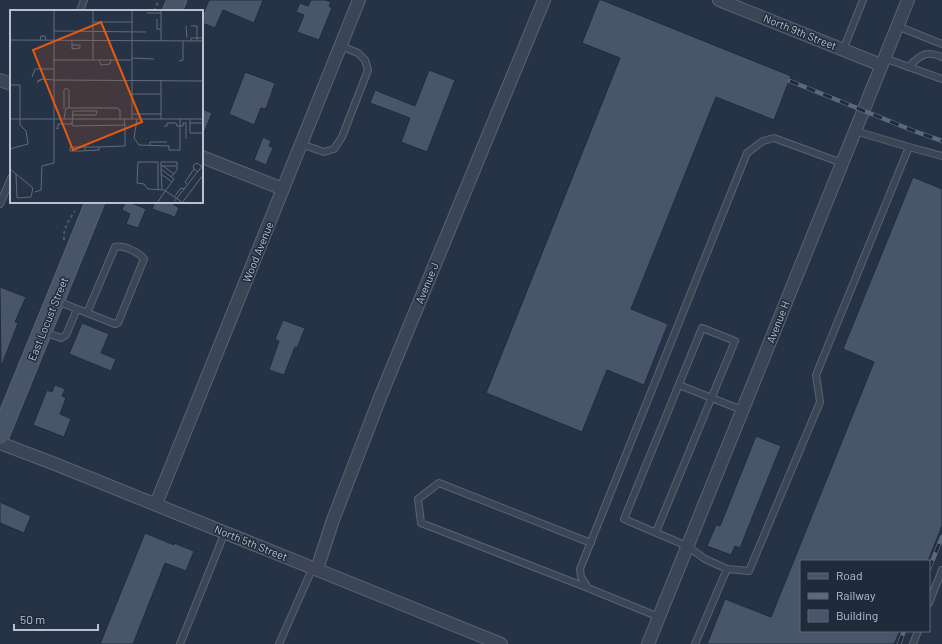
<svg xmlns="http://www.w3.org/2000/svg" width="942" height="644" viewBox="0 0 942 644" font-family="Barlow,sans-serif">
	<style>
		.building { fill: #48556a; stroke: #212c3c }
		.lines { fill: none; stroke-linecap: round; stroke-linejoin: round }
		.lane-casing { stroke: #596372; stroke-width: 8 }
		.street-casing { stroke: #596372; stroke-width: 14 }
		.secondary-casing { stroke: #596372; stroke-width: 20 }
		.path { stroke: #466062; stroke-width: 2; stroke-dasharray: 3 3; stroke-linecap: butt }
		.lane { stroke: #3b4555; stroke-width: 6 }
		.street { stroke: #3b4555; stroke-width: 12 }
		.secondary { stroke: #485468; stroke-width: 18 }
		.rail-casing { stroke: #5c697c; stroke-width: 4.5 }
		.rail { stroke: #1f2a3b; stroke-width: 3; stroke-dasharray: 9; stroke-linecap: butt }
		.labels { text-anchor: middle; stroke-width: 3; stroke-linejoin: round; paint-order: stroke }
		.street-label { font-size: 11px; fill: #b8c1ce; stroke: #1f2a3b }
		.inset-road { fill: none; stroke: #606c7c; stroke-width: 1 }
		.view { fill: #e8590c; fill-opacity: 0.15; stroke: #e8590c; stroke-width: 2 }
		.inset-edge { fill: none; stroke: #b8c1ce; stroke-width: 2 }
	</style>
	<rect width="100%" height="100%" fill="#263346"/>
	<path class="building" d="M 209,0 L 263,0 L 254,23 L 223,10 L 215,28 L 202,23 L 202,17 Z
		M 311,0 L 325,0 L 331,2 L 329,6 L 332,8 L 319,40 L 297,32 L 304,15 L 296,12 L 300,3 L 308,6 Z
		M 599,0 L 602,0 L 791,76 L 774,120 L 716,97 L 631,309 L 668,324 L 644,385 L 607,370 L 582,432 L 486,393 L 620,58 L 582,43 Z
		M 429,70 L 455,80 L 427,152 L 401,142 L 410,118 L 370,103 L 375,90 L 415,106 Z
		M 245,72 L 275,83 L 266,109 L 261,108 L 254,125 L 229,114 Z
		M 202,109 L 212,113 L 202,138 Z
		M 263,137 L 271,141 L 269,146 L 273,148 L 266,165 L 254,160 Z
		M 913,177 L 942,189 L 942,526 L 928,561 L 801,561 L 801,631 L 900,631 L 894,644 L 707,644 L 725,599 L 771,617 L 874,362 L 843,349 Z
		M 125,202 L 129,202 L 146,209 L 138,228 L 126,224 L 130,214 L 122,210 Z
		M 155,202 L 174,202 L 173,204 L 179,208 L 175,217 L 152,209 Z
		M 0,287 L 26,297 L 15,322 L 18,323 L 1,367 Z
		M 283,320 L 305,328 L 297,348 L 295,347 L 284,375 L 269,370 L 279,341 L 275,339 Z
		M 82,323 L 109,334 L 101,353 L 116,359 L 111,371 L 69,354 Z
		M 55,385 L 65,389 L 62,396 L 66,398 L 60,414 L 71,419 L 64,437 L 33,425 L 47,390 L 52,392 Z
		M 756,436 L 781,446 L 740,548 L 735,546 L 731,555 L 707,546 L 716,525 L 720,526 Z
		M 0,502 L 31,516 L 24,533 L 0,523 Z
		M 145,533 L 174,545 L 174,543 L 194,551 L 186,571 L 165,563 L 133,644 L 100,644 Z"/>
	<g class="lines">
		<g class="lane-casing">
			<path id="lane" d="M 80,11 L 84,0
				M 897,26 L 942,44
				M 843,50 L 863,0
				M 884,58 L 942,79
				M 908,67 C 921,55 925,50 942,57
				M 301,144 L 324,152 L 334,149 L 342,137 L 368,70 L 365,60 L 358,53 L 341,46
				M 909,147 L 942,156
				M 0,204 L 11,178
				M 57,301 L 115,324 L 118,323 L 144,259 C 139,252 123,245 115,247 L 87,313
				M 44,332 L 61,338 L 66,335 L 77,309
				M 679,385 L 742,410
				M 656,532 L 735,341 L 702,328 L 624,519 L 687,546 L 705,559 L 727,569 L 749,571 L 820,402 L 816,375 L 909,147 L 855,131
				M 588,588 L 421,523 L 418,499 L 439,483 L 591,543
				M 929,603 L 942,570
				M 659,617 L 588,588 L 581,577 L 580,569 L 747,153 L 763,141 L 774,138 L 842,163
				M 180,644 L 225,532
				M 279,644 L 313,567
				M 695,644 L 727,569
				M 913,644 L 918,631"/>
		</g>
		<g class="street-casing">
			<path id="street" d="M 719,0 L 881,65
				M 0,80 L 11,84
				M 202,157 L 283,189
				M 0,443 L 55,464 L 501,644
				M 156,504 L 359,0
				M 317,569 L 333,520 L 381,395 L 544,0
				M 648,644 L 908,0"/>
		</g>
		<g class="secondary-casing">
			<path id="secondary" d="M 172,11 L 177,0
				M 0,435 L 95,202"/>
		</g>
		<path class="path" d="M 154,11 L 159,0
			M 64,240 C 63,228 69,220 75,211"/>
		<use href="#lane" class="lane"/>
		<use href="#street" class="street"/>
		<use href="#secondary" class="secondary"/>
		<g class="rail-casing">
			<path id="rail" d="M 790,81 L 914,131 L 942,141
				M 929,569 L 942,537
				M 899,644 L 904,631"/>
		</g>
		<use href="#rail" class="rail"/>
	</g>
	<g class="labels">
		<g class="street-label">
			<text transform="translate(800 32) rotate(22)" y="4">North 9th Street</text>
			<text transform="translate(258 252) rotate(-68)" y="4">Wood Avenue</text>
			<text transform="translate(427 283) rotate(-68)" y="4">Avenue J</text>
			<text transform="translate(48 319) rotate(-68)" y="4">East Locust Street</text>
			<text transform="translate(778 322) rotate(-68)" y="4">Avenue H</text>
			<text transform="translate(251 543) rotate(22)" y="4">North 5th Street</text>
		</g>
	</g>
	<g transform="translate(10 10)">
		<rect width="193" height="193" fill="#263346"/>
		<path class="inset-road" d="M 83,0 L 83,50M 122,0 L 122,109M 137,3 L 151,3M 147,9 L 147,19 L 151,19M 83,12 L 122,12M 176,16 L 177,28M 181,16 L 187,16 L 187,31M 44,21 L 136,22M 0,30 L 193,31M 30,30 L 31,26 L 35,26 L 36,30M 151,31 L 151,0M 181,31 L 181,28 L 193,28M 62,35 L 70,35 L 70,38 L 62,39 L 62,31M 122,48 L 144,49M 44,50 L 122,50M 89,50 L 91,55 L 100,54 L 101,50M 169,51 L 173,50 L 173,31M 22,67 L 25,59 L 44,59M 33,69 L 27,72 L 29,70 L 33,69 L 44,70M 44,70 L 192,71M 0,75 L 10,75 L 10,115 L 16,121 L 18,134 L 0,139M 122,84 L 151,84 L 151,70M 54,99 L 54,80 L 56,78 L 59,80 L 59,98M 122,104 L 151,104M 63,105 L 86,105 L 87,101 L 63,101 L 62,114 L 63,116 L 115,115 L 114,109M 0,109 L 193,109M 54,109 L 56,98 L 107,98 L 110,100 L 110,109M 127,109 L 124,128 L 129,135 L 159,136 L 159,140 L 170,140 L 170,109M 151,109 L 151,84M 180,109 L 180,123 L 193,123M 180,113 L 193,113M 154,116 L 157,116 L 157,113 L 166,113 L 167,116 L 173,116 L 173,113 L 176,113 L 176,129M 46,118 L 48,119 L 48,114 L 62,114M 140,136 L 140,132 L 157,132M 75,137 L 89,137M 75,140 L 75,137 L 60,137 L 60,141 L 71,141 L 89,140 L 89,137 L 115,136 L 115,115M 151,156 L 166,156M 153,156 L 164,164M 0,159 L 23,178 L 21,187 L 7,188 L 6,164M 151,159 L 151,152 L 167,152 L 167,160 L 161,167M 184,159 L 183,156 L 186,153 L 192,156M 151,164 L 162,172M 178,175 L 175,172 L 184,159 L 188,162M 138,179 L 134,174 L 127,173 L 128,152 L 148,152 L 148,179M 138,179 L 154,180 L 172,192M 152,179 L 151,159 L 164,169 L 156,180M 25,182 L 31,180 L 32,156 L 44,153 L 44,0M 165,186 L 171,178 L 175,179M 147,193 L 156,180M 163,193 L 193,155M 172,193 L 193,165"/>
		<path class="view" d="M 91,12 L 132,112 L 63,140 L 23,40 Z"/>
		<rect width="193" height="193" class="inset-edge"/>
	</g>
	<rect x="800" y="560" width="130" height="72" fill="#1f2a3b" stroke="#5c6676"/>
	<rect x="808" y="573" width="20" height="6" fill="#485468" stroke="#5c6676"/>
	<text x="836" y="580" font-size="12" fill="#b8c1ce">Road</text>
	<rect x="808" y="593" width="20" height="6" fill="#5c697c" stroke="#5c6676"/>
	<text x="836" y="600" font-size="12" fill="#b8c1ce">Railway</text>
	<rect x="808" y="610" width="20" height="12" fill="#48556a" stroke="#5c6676"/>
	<text x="836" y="620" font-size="12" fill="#b8c1ce">Building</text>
	<path d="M14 624v6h84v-6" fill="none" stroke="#b8c1ce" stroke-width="2"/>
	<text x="20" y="624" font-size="12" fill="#b8c1ce" stroke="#1f2a3b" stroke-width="3" paint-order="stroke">50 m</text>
</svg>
